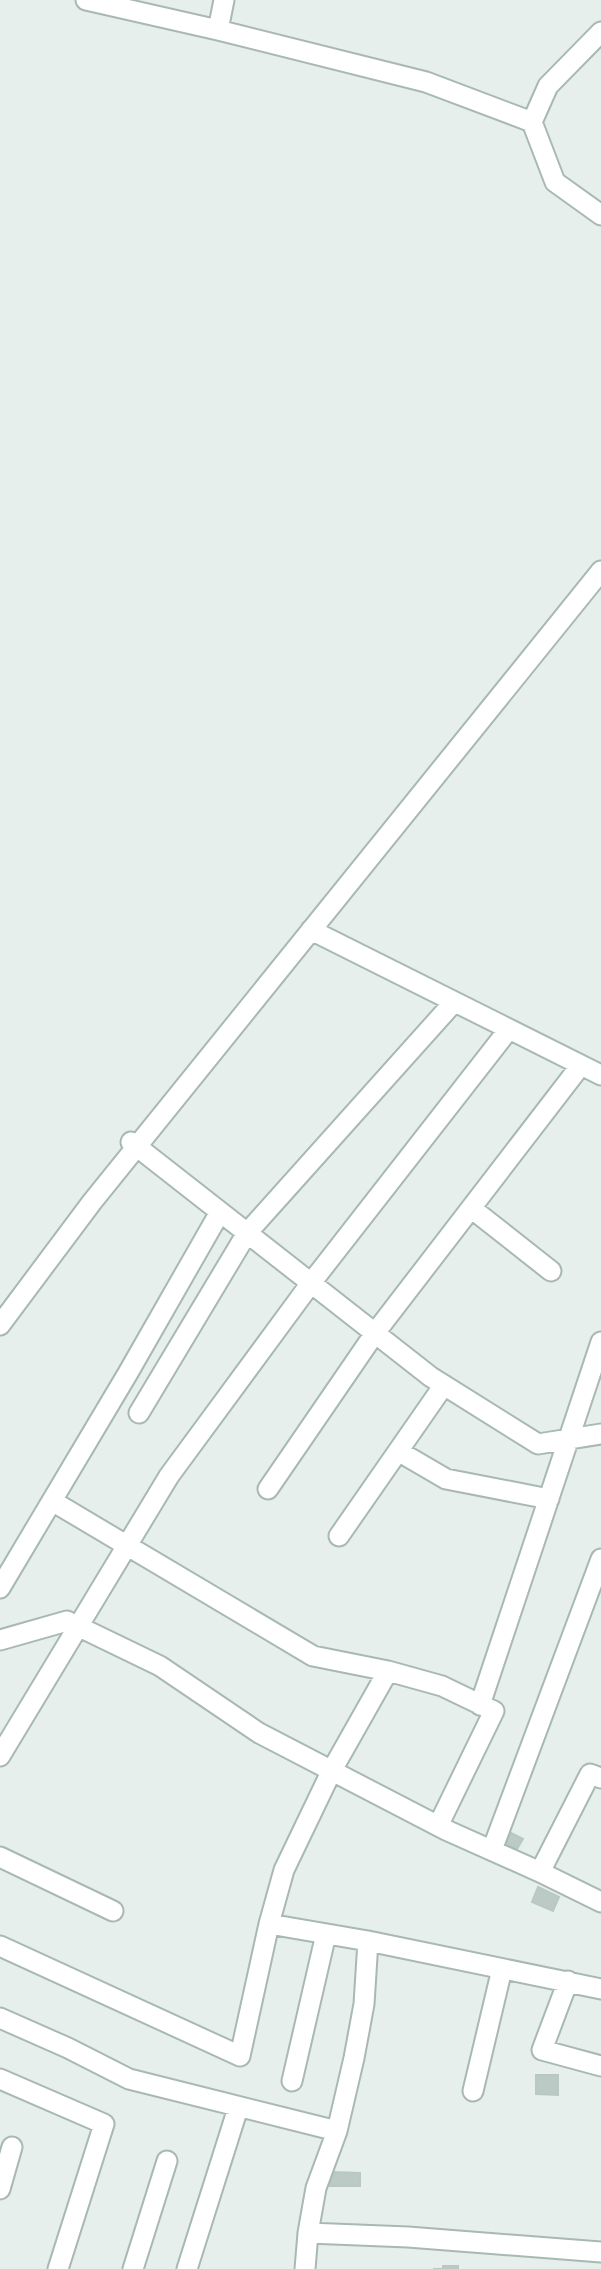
<svg xmlns="http://www.w3.org/2000/svg" width="601" height="2269" viewBox="0 0 601 2269" font-family="'Space Grotesk',sans-serif">
	<style>
		.building { fill: #bbcac4; stroke: #b8c9c2; stroke-width: 2 }
		.lines { fill: none; stroke-linecap: round; stroke-linejoin: round }
		.minor-casing { stroke: #a8b8b2; stroke-width: 23 }
		.minor { stroke: #fff; stroke-width: 19 }
	</style>
	<rect width="100%" height="100%" fill="#e6efeb"/>
	<path class="building" d="M 509,1832 L 523,1839 L 517,1849 L 504,1843 Z
		M 538,1887 L 559,1897 L 553,1911 L 532,1902 Z
		M 536,2075 L 558,2075 L 558,2095 L 536,2094 Z
		M 331,2172 L 360,2173 L 360,2186 L 330,2186 Z
		M 443,2266 L 458,2266 L 458,2269 L 433,2269 L 443,2269 Z"/>
	<g class="lines">
		<g class="minor-casing">
			<path id="minor" d="M 86,0 L 218,30 L 426,82 L 532,122
				M 218,30 L 224,0
				M 601,32 L 548,86 L 532,122 L 555,182 L 601,215
				M 311,930 L 601,1075
				M 131,1142 L 431,1377 L 538,1444 L 601,1434
				M 471,1208 L 551,1271
				M 0,1325 L 92,1202 L 601,571
				M 139,1413 L 247,1233 L 454,1002
				M 398,1451 L 446,1479 L 549,1499
				M 268,1489 L 375,1333 L 581,1065
				M 52,1501 L 313,1656 L 388,1671 L 442,1686 L 494,1711 L 438,1826
				M 339,1536 L 444,1385
				M 0,1588 L 128,1373 L 220,1212
				M 0,1640 L 67,1621 L 160,1666 L 259,1733 L 446,1830 L 540,1872 L 601,1902
				M 480,1705 L 601,1342
				M 0,1756 L 169,1476 L 311,1283 L 509,1029
				M 492,1850 L 601,1559
				M 0,1857 L 113,1911
				M 540,1872 L 590,1774 L 601,1778
				M 269,1924 L 368,1941 L 601,1989
				M 0,1946 L 240,2056 L 269,1924 L 284,1870 L 332,1770 L 388,1671
				M 568,1981 L 542,2050 L 601,2066
				M 0,2018 L 68,2048 L 129,2079 L 337,2131
				M 0,2079 L 104,2124 L 58,2269
				M 292,2081 L 326,1934
				M 473,2091 L 502,1969
				M 0,2189 L 12,2147
				M 308,2233 L 316,2188 L 337,2131 L 354,2058 L 364,2004 L 368,1941
				M 133,2269 L 167,2161
				M 187,2269 L 238,2108
				M 305,2269 L 308,2233 L 408,2237 L 601,2252"/>
		</g>
		<use href="#minor" class="minor"/>
	</g>
</svg>
